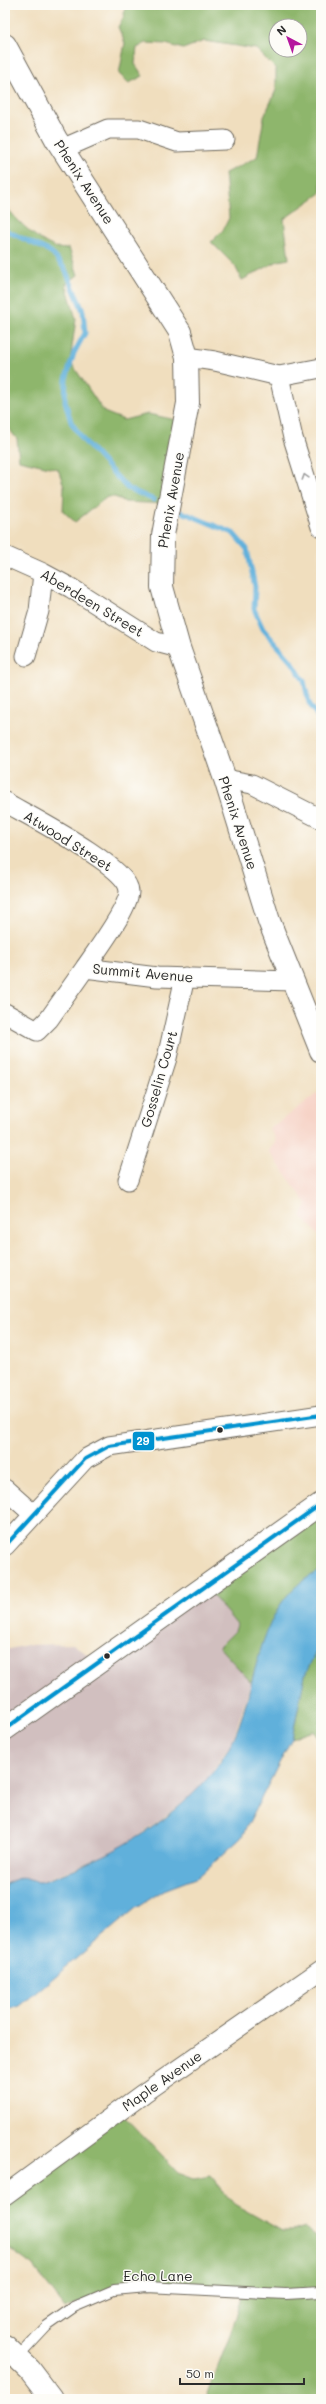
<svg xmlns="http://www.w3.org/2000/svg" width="326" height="2404" viewBox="0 0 326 2404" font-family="Mali,sans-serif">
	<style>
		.built { fill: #f6d1c5 }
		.industrial { fill: #d1bfbf }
		.forest { fill: #8eb66c; stroke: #5c704c; fill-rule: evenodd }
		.water { fill: #60b0db; stroke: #466e83 }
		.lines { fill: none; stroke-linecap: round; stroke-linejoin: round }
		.stream { stroke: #60b0db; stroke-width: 5 }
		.service-casing { stroke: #706a5e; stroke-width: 12 }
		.minor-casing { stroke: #706a5e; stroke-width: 21 }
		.secondary-casing { stroke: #706a5e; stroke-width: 24 }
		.service { stroke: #fff; stroke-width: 10 }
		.minor { stroke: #fff; stroke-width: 19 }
		.secondary { stroke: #fff; stroke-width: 22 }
		.bus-1-casing { stroke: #fdfcf7; stroke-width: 7 }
		.bus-1 { stroke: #0092d0; stroke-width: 4 }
		.oneway { stroke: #a0a0a0 }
		.bus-dot { fill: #2b2b2b; stroke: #fdfcf7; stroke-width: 1.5 }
		.labels { text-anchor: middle; stroke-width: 3; stroke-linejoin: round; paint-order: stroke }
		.street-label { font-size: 14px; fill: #2b2b2b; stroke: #fdfcf7 }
		.line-badge { stroke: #fdfcf7; stroke-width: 1.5 }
		.badge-label { font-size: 11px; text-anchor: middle; font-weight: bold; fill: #fff }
	</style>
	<rect width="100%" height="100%" fill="#fdfcf7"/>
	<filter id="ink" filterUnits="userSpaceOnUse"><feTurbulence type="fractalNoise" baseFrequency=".025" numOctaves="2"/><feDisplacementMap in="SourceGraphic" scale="8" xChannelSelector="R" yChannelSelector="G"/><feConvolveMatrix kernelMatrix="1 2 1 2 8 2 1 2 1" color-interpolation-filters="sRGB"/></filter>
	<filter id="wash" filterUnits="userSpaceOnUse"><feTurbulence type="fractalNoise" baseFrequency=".012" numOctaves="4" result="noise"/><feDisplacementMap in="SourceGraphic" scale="16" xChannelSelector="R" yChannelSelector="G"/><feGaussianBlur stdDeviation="0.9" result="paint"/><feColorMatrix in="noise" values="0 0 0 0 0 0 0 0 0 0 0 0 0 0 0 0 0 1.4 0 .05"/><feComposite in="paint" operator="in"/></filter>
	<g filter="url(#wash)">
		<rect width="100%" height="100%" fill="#f0debe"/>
		<path class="built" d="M 321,1091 L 321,1237 L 301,1216 L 307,1204 L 269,1151 L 276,1140 L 269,1129 Z"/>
		<path class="industrial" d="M 204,1585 L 237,1625 L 235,1631 L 219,1647 L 251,1682 L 232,1742 L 201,1788 L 161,1820 L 119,1849 L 5,1897 L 5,1650 L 27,1645 L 73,1644 L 95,1660 Z"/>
		<path class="forest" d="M 125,5 L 321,5 L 321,193 L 284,219 L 289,259 L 278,261 L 242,280 L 235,266 L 211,242 L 223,230 L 229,218 L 225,173 L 257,157 L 264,117 L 276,90 L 276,69 L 256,49 L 204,41 L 183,49 L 166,44 L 146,43 L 137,48 L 135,64 L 143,76 L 129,83 L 119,74 L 125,43 L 118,27 L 124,16 ZM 276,26 L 300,26 L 300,50 L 276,50 Z
			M 5,205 C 16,220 49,254 69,248 L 78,275 L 66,284 L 76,319 L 70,361 L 104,412 L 124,420 L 148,414 L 181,421 L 165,504 L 125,502 L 115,497 L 107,497 L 75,522 L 63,511 L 64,486 L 58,469 L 19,460 L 17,439 L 5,424 Z
			M 321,1501 L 321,1571 C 274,1590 266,1638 251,1682 L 219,1647 L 235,1631 L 237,1625 L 204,1585 Z
			M 321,1640 L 321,1741 L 314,1731 L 292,1738 L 306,1669 Z
			M 119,2111 L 178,2173 L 194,2179 L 210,2176 L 234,2204 L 282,2231 L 293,2231 L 304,2227 L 321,2241 L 321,2399 L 206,2399 L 236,2318 L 243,2292 L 127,2285 L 65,2308 L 33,2266 L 5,2245 L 5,2192 Z"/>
		<path class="water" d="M 321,1571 L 321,1641 L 305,1675 L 292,1738 L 241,1838 L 198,1877 L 164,1890 L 136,1908 L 20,2006 L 5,2011 L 5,1884 L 21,1877 C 26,1879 32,1881 38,1882 C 45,1883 85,1864 94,1860 C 145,1838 207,1793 232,1742 C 259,1687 255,1597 321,1571 Z"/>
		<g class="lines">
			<path class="stream" d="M 5,230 L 51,252 L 65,269 L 83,311 L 85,333 L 74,353 L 66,379 L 65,401 L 71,422 L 83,440 L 127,488 L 154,500
				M 182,512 L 233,533 L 247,549 L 255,587 L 254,609 L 263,629 L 292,662 L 304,681 L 309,703 L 319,719"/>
		</g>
	</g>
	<g filter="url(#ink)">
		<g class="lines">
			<g class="service-casing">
				<path id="service" d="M 18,2357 L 47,2326 L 74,2307 L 114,2290 L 147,2287 L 286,2294 L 321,2292"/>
			</g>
			<g class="minor-casing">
				<path id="minor" d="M 62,149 L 108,129 L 139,129 L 177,142 L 225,140
					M 187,357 L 215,361 L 279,376 L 321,368
					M 279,376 L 293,438 L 321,527
					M 5,556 L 43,573 L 71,588 L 156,642 L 179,648
					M 26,656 L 39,611 L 43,573
					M 225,779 L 252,784 L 321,819
					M 5,802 C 27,815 130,867 129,892 C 128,909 96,952 85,968
					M 5,1013 L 37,1031 L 49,1019 L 85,968 L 157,977 L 292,981
					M 128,1180 L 167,1058 L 185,977
					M 5,1489 L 33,1514
					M 5,1546 L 85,1459 L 109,1446 L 321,1415
					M 5,2195 L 144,2093 L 321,1970"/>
			</g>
			<g class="secondary-casing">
				<path id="secondary" d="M 5,45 L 56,139 L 180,332 L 187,357 L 188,403 L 163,535 L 162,587 L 179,648 L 225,779 L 269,921 L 321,1051
					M 5,1729 L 321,1504
					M 5,2346 L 30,2370 L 52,2399"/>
			</g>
			<use href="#service" class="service"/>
			<use href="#minor" class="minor"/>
			<use href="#secondary" class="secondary"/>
			<g class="bus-1-casing">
				<path id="bus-1" d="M 5,1546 L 85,1459 L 109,1446 L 321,1415
					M 5,1729 L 321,1504"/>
			</g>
			<use href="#bus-1" class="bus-1"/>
		</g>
		<defs><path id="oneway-chevron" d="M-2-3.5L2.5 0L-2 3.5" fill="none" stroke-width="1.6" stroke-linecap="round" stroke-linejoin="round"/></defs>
		<use class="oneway" href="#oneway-chevron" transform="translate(305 477) rotate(-107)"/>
	</g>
	<g class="bus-dot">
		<circle cx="220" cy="1430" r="3.5"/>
		<circle cx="107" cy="1656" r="3.5"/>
	</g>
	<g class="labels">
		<g class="street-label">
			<text transform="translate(84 182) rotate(57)" y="5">Phenix Avenue</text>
			<text transform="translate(171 500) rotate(-80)" y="5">Phenix Avenue</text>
			<text transform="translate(92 603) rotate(31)" y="5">Aberdeen Street</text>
			<text transform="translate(238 823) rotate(72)" y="5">Phenix Avenue</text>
			<text transform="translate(68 841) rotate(32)" y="5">Atwood Street</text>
			<text transform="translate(143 973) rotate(5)" y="5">Summit Avenue</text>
			<text transform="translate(159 1079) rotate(-74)" y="5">Gosselin Court</text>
			<text transform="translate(162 2081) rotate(-35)" y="5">Maple Avenue</text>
			<text x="158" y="2281">Echo Lane</text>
		</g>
	</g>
	<rect class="line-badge" x="132" y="1431" width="23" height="20" rx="4" fill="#0092d0"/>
	<g class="badge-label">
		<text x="143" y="1445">29</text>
	</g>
	<rect width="326" height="2404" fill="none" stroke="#fdfcf7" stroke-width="20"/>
	<g transform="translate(288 38) rotate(319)"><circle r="19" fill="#fdfcf7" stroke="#a9a8a5"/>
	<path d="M0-3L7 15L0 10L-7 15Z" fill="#b5179e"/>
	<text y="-6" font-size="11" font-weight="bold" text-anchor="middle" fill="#2b2b2b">N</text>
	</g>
	<path d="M180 2378v6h124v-6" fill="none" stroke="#2b2b2b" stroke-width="2"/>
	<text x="186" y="2378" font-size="12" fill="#2b2b2b" stroke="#fdfcf7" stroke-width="3" paint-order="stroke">50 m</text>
</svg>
